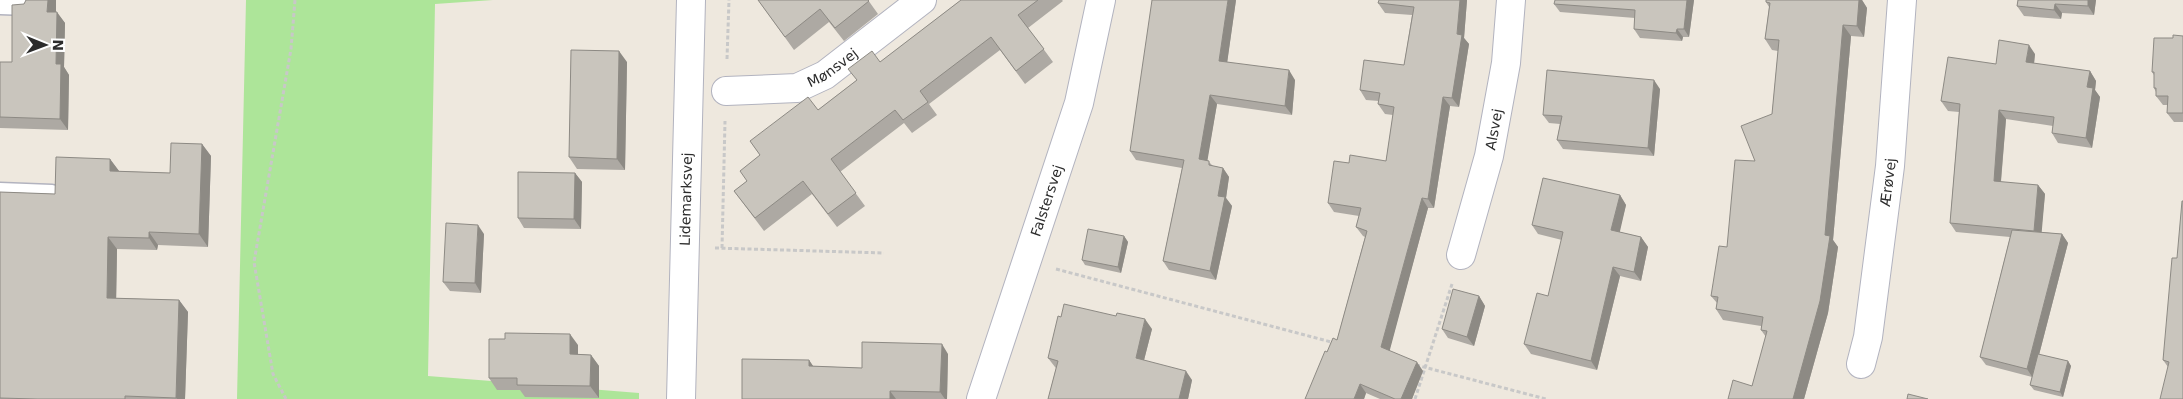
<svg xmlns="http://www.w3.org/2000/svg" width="2183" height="399" viewBox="0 0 2183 399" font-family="'DejaVu Sans',sans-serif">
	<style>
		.green { fill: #ade599 }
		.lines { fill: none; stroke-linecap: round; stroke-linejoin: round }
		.lane-casing { stroke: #b2b3bf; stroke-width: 19 }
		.street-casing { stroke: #b2b3bf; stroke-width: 30 }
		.secondary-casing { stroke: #b2b3bf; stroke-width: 30 }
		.path { stroke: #c8c8c8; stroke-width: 3; stroke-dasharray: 4 2.5; stroke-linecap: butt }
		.lane { stroke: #fff; stroke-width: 16 }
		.street { stroke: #fff; stroke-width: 28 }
		.secondary { stroke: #fff; stroke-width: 28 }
		.wall { fill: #ada9a3 }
		.shaded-wall { fill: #8d8a84 }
		.building { fill: #c9c5bd; stroke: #8d8a84 }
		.labels { text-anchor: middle; stroke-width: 5; stroke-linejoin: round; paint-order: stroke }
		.street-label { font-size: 14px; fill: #2c2c2c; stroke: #fff }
	</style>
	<rect width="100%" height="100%" fill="#eee8de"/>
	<path class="green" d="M 246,0 L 493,0 L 435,4 L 428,376 L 639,393 L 639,399 L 237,399 Z"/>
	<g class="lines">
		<g class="lane-casing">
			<path id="lane" d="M 0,6 L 27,7
				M 0,191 L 52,193"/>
		</g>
		<g class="street-casing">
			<g id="street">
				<path id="s1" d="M 726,91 L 797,88 L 825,75 L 922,0"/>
				<path id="s2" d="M 1461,255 L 1489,156 L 1506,63 L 1511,0"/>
				<path id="s3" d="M 1861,364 L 1868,337 L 1890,166 L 1902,0"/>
				<path id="s4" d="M 981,399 L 1079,103 L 1101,0"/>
			</g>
		</g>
		<g class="secondary-casing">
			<g id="secondary">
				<path id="s5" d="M 681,399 L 691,0"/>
			</g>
		</g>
		<path class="path" d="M 727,59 L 729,0
			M 715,248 L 884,253
			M 722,248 L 725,121
			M 1056,269 L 1335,343
			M 1416,365 L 1546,399
			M 286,399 L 273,374 L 254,262 L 291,49 L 295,0
			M 1415,399 L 1452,284"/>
		<use href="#lane" class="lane"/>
		<use href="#street" class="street"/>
		<use href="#secondary" class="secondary"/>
	</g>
	<path class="wall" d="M 26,0 L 56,0 L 56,12 L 65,23 L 64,67 L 69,75 L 68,130 L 0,128 L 0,62 L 12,62 L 24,4 Z
		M 758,0 L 868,0 L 878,14 L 844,41 L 829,22 L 794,50 Z
		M 961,0 L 1062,0 L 1063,1 L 1028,28 L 1053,62 L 1025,84 L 1000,50 L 929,104 L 937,115 L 912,133 L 904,123 L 840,172 L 865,206 L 837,227 L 812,194 L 764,231 L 734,191 L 747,181 L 760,155 L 750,141 L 818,110 Z
		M 1236,0 L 1227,62 L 1295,80 L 1292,115 L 1217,104 L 1207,160 L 1213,166 L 1223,168 L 1229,177 L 1226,198 L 1232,206 L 1216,280 L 1169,270 L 1163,261 L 1182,168 L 1136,160 L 1130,151 Z
		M 1467,0 L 1464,38 L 1469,44 L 1459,107 L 1450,106 L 1434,208 L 1428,208 L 1389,351 L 1423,371 L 1412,399 L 1380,399 L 1366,393 L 1364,399 L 1305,399 L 1327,352 L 1337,340 L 1365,237 L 1363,236 L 1356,227 L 1359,216 L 1334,212 L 1328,203 L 1349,163 L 1386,161 L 1393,115 L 1385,114 L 1378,104 L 1379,101 L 1366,100 L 1360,90 L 1404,65 L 1412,15 L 1385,13 L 1378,3 Z
		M 1694,0 L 1689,37 L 1683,37 L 1682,41 L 1640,38 L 1634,29 L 1635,18 L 1560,12 L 1554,4 Z
		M 1766,0 L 1862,0 L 1867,8 L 1864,37 L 1851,36 L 1833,240 L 1838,247 L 1828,313 L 1804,399 L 1728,399 L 1752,386 L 1766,337 L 1761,330 L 1761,326 L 1723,320 L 1716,309 L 1717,303 L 1711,296 L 1755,161 L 1772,114 L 1778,51 L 1772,50 L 1765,39 L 1769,7 L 1766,2 Z
		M 2018,0 L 2096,0 L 2094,15 L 2062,13 L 2061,19 L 2024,16 L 2017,6 Z
		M 2183,36 L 2183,122 L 2174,122 L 2167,113 L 2168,105 L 2163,105 L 2156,96 L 2156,92 L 2154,88 L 2154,75 L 2152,72 L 2173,38 Z
		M 2035,54 L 2034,64 L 2090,71 L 2096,81 L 2095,90 L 2100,97 L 2092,148 L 2058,143 L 2052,133 L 2053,126 L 2006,119 L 2001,182 L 2038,185 L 2045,194 L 2041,232 L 2062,234 L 2068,243 L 2039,355 L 2068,361 L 2071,366 L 2063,397 L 2034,390 L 2030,385 L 2032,377 L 1986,365 L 1980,357 L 2010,237 L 1956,232 L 1950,223 L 1959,112 L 1948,111 L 1941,101 L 1996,64 Z
		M 627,62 L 625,170 L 577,169 L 569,157 Z
		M 1660,89 L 1654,156 L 1563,149 L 1557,140 L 1560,124 L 1549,123 L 1543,115 Z
		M 202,144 L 211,156 L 208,247 L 158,245 L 157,250 L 117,249 L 116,298 L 179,300 L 188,312 L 185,399 L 0,399 L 0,192 L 55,194 L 110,159 L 119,171 L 170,173 Z
		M 575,173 L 582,182 L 581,229 L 524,228 L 518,218 Z
		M 1620,195 L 1626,205 L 1619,232 L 1641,237 L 1648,247 L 1641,281 L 1620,276 L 1597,370 L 1531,354 L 1524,344 L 1548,296 L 1562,240 L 1538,234 L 1532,225 Z
		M 484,234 L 481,293 L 450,291 L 443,282 Z
		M 1124,236 L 1128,242 L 1121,273 L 1085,265 L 1082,260 Z
		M 2177,258 L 2183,399 L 2168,367 L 2163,360 Z
		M 1479,296 L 1485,306 L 1474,346 L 1448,338 L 1442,329 Z
		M 1061,317 L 1152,329 L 1144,360 L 1192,380 L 1188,399 L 1048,399 L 1056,368 L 1055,367 L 1048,358 Z
		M 578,345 L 578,354 L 591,355 L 599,366 L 599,398 L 525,397 L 520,390 L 497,390 L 489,378 Z
		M 948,354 L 947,399 L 742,399 L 809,360 L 813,366 L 862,368 Z"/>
	<path class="shaded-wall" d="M 48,0 L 56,0 L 56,23 L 47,12 Z
		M 1228,0 L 1236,0 L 1226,71 L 1219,61 Z
		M 1460,0 L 1467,0 L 1464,38 L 1469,44 L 1459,107 L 1452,98 Z
		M 1687,0 L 1694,0 L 1689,37 L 1684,29 Z
		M 1859,0 L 1862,0 L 1867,8 L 1864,37 L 1857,26 Z
		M 2088,0 L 2096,0 L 2094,15 L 2088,6 Z
		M 2055,4 L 2062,13 L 2061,19 L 2054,10 Z
		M 57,12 L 65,23 L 64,67 L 69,75 L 68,130 L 60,119 L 56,64 Z
		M 1843,25 L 1851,36 L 1833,240 L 1838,247 L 1828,313 L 1804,399 L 1793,399 L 1825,235 Z
		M 1677,29 L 1683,37 L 1682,41 L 1676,33 Z
		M 2029,45 L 2035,54 L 2033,72 L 2026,62 Z
		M 619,51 L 627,62 L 625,170 L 617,159 Z
		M 1289,70 L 1295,80 L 1292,115 L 1285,106 Z
		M 2090,71 L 2096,81 L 2095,90 L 2100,97 L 2092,148 L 2086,138 L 2087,87 Z
		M 1654,80 L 1660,89 L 1654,156 L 1648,148 Z
		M 1210,95 L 1217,104 L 1206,169 L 1199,159 Z
		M 1443,97 L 1450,106 L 1434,208 L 1428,199 Z
		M 1999,110 L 2006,119 L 2000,191 L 1994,181 Z
		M 202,144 L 211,156 L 208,247 L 199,234 Z
		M 110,159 L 119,171 L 110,171 Z
		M 1223,168 L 1229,177 L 1226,198 L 1232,206 L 1216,280 L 1210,271 L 1218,196 Z
		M 575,173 L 582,182 L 581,229 L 574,219 Z
		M 2038,185 L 2045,194 L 2041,240 L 2034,231 Z
		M 1620,195 L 1626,205 L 1618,240 L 1611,230 Z
		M 1422,198 L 1428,208 L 1388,357 L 1381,347 Z
		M 478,225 L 484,234 L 481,293 L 475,283 Z
		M 149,232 L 158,245 L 157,250 L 149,238 Z
		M 2062,234 L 2068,243 L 2033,378 L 2027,369 Z
		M 1124,236 L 1128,242 L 1121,273 L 1118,267 Z
		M 108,237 L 117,249 L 116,310 L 107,298 Z
		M 1641,237 L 1648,247 L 1641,281 L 1634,272 Z
		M 1613,267 L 1620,276 L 1597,370 L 1591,361 Z
		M 1479,296 L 1485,306 L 1474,346 L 1467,337 Z
		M 179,300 L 188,312 L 185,399 L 177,399 L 176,398 Z
		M 1145,319 L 1152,329 L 1142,368 L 1136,358 Z
		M 570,334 L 578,345 L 578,366 L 570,354 Z
		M 942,344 L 948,354 L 947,399 L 945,399 L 940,392 Z
		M 591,355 L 599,366 L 599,398 L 590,386 Z
		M 809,360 L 815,369 L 809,366 Z
		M 2068,361 L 2071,366 L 2063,397 L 2060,392 Z
		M 1417,362 L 1423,371 L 1412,399 L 1401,399 Z
		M 1186,371 L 1192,380 L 1188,399 L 1179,399 Z
		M 1360,384 L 1366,393 L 1364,399 L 1354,399 Z
		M 890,391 L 896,399 L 890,399 Z"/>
	<path class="building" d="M 26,0 L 48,0 L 47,12 L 57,12 L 56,64 L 61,64 L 60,119 L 0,117 L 0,62 L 12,62 L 12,5 L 24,4 Z
		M 758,0 L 868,0 L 869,1 L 835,28 L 820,9 L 785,37 Z
		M 961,0 L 1038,0 L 1018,15 L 1044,49 L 1016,71 L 991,37 L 920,91 L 928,102 L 903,120 L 895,110 L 831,159 L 856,193 L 828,214 L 803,181 L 755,218 L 734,191 L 747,181 L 740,171 L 760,155 L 750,141 L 808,97 L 818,110 L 857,80 L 848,69 L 872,51 L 880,62 Z
		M 1152,0 L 1228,0 L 1219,61 L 1289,70 L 1285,106 L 1210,95 L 1199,159 L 1209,161 L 1209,165 L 1223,168 L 1218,196 L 1225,197 L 1210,271 L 1163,261 L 1184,160 L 1130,151 Z
		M 1379,0 L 1460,0 L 1457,34 L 1462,35 L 1452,98 L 1443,97 L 1428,199 L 1422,198 L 1381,347 L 1417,362 L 1401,399 L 1395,399 L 1360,384 L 1354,399 L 1305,399 L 1325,351 L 1327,352 L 1333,338 L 1337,340 L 1367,231 L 1356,227 L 1361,208 L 1328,203 L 1334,161 L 1349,163 L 1350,155 L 1386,161 L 1394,107 L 1378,104 L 1380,93 L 1360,90 L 1364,60 L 1404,65 L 1414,7 L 1378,3 Z
		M 1555,0 L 1687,0 L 1684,29 L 1677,29 L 1676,33 L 1634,29 L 1635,10 L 1554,4 Z
		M 1766,0 L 1859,0 L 1857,26 L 1843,25 L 1825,235 L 1830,236 L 1820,301 L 1793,399 L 1728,399 L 1733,380 L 1752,386 L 1767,331 L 1761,330 L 1763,317 L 1716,309 L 1718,297 L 1711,296 L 1719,246 L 1727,247 L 1735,160 L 1755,161 L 1741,126 L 1772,114 L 1779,40 L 1765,39 L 1770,3 L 1766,2 Z
		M 2018,0 L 2088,0 L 2088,6 L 2055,4 L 2054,10 L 2017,6 Z
		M 2173,35 L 2183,36 L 2183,113 L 2167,113 L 2168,96 L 2156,96 L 2156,88 L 2154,88 L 2154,72 L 2152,72 L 2154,38 L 2173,38 Z
		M 1999,40 L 2029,45 L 2026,62 L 2090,71 L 2087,87 L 2093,88 L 2086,138 L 2052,133 L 2054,117 L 1999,110 L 1994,181 L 2038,185 L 2034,231 L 1950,223 L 1960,104 L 1941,101 L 1948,57 L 1996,64 Z
		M 571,50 L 619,51 L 617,159 L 569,157 Z
		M 1547,70 L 1654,80 L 1648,148 L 1557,140 L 1562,116 L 1543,115 Z
		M 171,143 L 202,144 L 199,234 L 149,232 L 149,238 L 108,237 L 107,298 L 179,300 L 176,398 L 125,396 L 125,399 L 37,399 L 0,398 L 0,192 L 55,194 L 56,157 L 110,159 L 110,171 L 170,173 Z
		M 518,172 L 575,173 L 574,219 L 518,218 Z
		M 1543,178 L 1620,195 L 1611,230 L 1641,237 L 1634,272 L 1613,267 L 1591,361 L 1524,344 L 1537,293 L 1548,296 L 1563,232 L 1532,225 Z
		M 2182,201 L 2183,201 L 2183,399 L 2160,399 L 2169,362 L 2163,360 L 2172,258 L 2177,258 Z
		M 446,223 L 478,225 L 475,283 L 443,282 Z
		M 1088,229 L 1124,236 L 1118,267 L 1082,260 Z
		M 2012,230 L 2062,234 L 2027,369 L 1980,357 Z
		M 1453,289 L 1479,296 L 1467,337 L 1442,329 Z
		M 1064,304 L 1116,316 L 1117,313 L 1145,319 L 1136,358 L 1186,371 L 1179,399 L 1048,399 L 1058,361 L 1048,358 L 1058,316 L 1061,317 Z
		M 505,333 L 570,334 L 570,354 L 591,355 L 590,386 L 517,385 L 517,378 L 489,378 L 489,339 L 505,339 Z
		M 862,342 L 942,344 L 940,392 L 890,391 L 890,399 L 742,399 L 742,359 L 809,360 L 809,366 L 862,368 Z
		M 2038,354 L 2068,361 L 2060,392 L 2030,385 Z
		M 1908,394 L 1928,399 L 1907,399 Z"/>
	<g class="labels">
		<g class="street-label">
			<text dy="5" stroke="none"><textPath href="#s1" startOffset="112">Mønsvej</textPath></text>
			<text dy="5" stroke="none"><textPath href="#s2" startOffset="130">Alsvej</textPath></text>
			<text dy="5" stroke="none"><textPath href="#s3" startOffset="184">Ærøvej</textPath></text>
			<text dy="5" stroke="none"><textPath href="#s5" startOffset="200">Lidemarksvej</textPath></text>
			<text dy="5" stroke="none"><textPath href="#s4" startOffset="209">Falstersvej</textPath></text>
		</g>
	</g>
	<g transform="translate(45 45) rotate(91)" stroke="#ffffff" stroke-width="4" paint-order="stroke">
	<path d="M0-4L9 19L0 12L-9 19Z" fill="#2c2c2c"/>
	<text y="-8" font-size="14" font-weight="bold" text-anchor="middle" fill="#2c2c2c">N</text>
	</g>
</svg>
